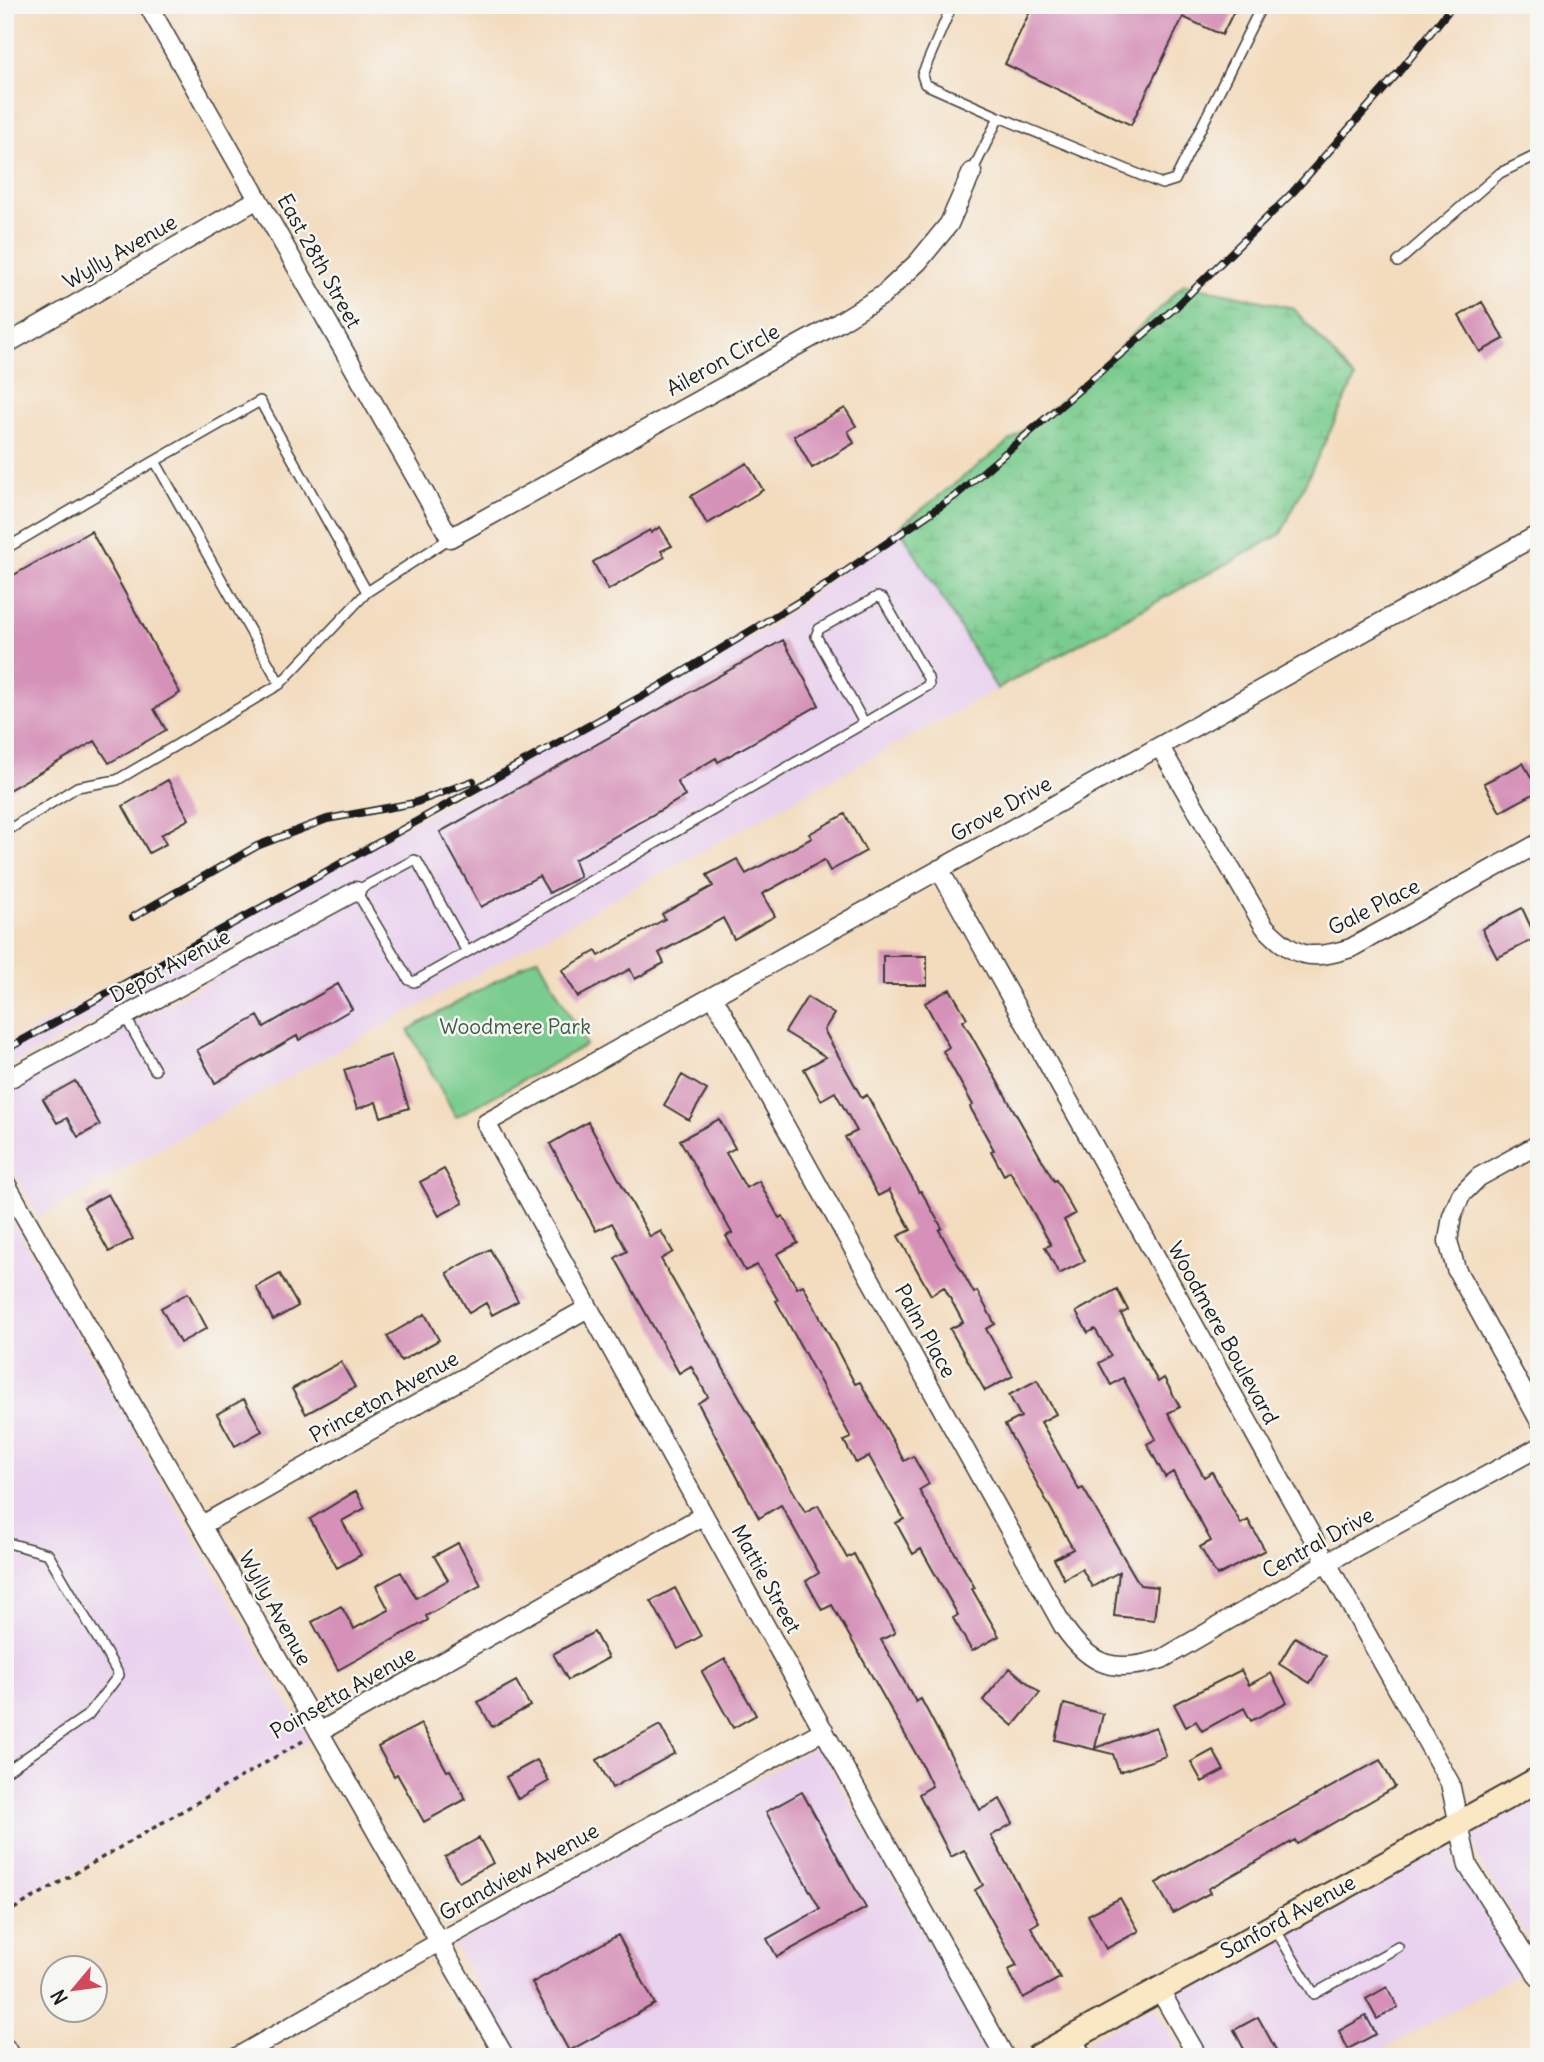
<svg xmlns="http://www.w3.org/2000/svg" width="1544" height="2062" viewBox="0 0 1544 2062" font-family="Delius,sans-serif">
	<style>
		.built { fill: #e9d2ee }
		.wetland { fill: url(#wetland-marsh); stroke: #4b7455; stroke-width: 2 }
		.park { fill: #7acc8e; stroke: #4b7455; stroke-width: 2 }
		.building { fill: #d591b8 }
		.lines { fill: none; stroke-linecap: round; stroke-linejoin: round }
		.service-casing { stroke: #3c3934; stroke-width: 12 }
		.minor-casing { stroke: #3c3934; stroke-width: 21 }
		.secondary-casing { stroke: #3c3934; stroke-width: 28 }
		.path { stroke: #3c3934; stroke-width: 3.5; stroke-dasharray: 5 5; stroke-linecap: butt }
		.service { stroke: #fff; stroke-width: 9 }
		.minor { stroke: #fff; stroke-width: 18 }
		.secondary { stroke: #fae7c3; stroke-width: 24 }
		.rail-casing { stroke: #1c1c1c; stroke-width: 8 }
		.rail { stroke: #f6f6f2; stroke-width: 5; stroke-dasharray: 16; stroke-linecap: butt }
		.labels { text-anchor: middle; stroke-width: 5; stroke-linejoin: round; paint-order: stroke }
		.street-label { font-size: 21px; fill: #1c1c1c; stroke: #f6f6f2 }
		.park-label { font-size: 21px; fill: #3d5a44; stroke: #f6f6f2 }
	</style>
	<defs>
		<pattern id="wetland-marsh" width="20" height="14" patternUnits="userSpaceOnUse" patternTransform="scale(1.75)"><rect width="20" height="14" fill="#7acc8e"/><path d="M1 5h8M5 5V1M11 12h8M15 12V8" fill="none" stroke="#69af7a"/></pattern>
	</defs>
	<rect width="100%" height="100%" fill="#f6f6f2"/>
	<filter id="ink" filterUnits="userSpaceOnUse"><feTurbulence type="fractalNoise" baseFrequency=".0143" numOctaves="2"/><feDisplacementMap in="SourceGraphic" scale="14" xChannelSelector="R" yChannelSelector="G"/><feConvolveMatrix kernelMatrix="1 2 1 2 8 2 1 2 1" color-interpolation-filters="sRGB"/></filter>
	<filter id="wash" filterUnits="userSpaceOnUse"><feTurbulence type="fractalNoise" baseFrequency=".00686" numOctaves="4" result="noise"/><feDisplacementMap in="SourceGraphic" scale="28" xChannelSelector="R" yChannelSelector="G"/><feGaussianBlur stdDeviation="1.57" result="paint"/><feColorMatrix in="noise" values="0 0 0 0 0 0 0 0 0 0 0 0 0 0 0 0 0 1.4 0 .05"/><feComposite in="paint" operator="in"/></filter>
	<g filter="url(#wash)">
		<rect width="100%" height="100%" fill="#f3dcbe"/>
		<path class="built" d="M 899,527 L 997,689 L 147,1155 L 39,1217 L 5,1159 L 5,1093 L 371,894 L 361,876 L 5,1069 L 5,1045 L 772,626 Z
			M 5,1207 L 310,1741 L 5,1909 Z
			M 818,1745 L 992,2057 L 518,2057 L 454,1945 Z
			M 1539,1790 L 1539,1956 L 1479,1861 L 1471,1828 Z
			M 1450,1839 L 1458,1872 L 1521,1972 L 1381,2051 L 1384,2057 L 1211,2057 L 1174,1992 Z
			M 1154,2004 L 1184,2057 L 1061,2057 Z"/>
		<path class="wetland" d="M 1184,284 L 1293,308 L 1355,379 L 1281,534 L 997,689 L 899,527 L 1083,384 Z"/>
		<path class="park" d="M 538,957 L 586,1045 L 456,1117 L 408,1030 Z"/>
		<g id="blocks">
			<path class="building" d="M 1033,5 L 1237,5 L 1222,35 L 1183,17 L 1131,125 L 1005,64 Z
				M 1482,302 L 1504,339 L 1480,352 L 1459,316 Z
				M 845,408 L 856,426 L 848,431 L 854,443 L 812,468 L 794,436 Z
				M 747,463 L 763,490 L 707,524 L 691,496 Z
				M 660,527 L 672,546 L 661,551 L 665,557 L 608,590 L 593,562 L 650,530 L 651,533 Z
				M 91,531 L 180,693 L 154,709 L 166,730 L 109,763 L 95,741 L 5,792 L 5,580 Z
				M 783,640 L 819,705 L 718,762 L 716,758 L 677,781 L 685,796 L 574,860 L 580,877 L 549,893 L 539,876 L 481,907 L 440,832 Z
				M 1523,763 L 1539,791 L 1500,812 L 1484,783 Z
				M 168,780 L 189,819 L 161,835 L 166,844 L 149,853 L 123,806 Z
				M 845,814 L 866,851 L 830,871 L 824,860 L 762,894 L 775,916 L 734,939 L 723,918 L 659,953 L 664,963 L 635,979 L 630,969 L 578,997 L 562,970 L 596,951 L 599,956 L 665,919 L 662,914 L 713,886 L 707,875 L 737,859 L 746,874 L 812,838 L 809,834 Z
				M 1522,908 L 1536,938 L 1497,958 L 1482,929 Z
				M 883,956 L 927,956 L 927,985 L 883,985 Z
				M 338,984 L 352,1009 L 299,1040 L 297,1036 L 215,1083 L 197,1050 L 258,1016 L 264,1027 Z
				M 950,989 L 967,1018 L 963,1021 L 1054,1181 L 1056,1180 L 1075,1214 L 1064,1220 L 1085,1261 L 1059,1274 L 1045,1247 L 1051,1245 L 1010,1171 L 1004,1175 L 991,1151 L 994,1150 L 970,1107 L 973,1105 L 943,1051 L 949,1047 L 925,1003 Z
				M 807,997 L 834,1014 L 824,1030 L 862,1098 L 867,1095 L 919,1192 L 921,1191 L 942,1228 L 939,1230 L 974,1293 L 977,1291 L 995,1324 L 986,1329 L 1013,1376 L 985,1391 L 950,1329 L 963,1322 L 944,1287 L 931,1295 L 898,1236 L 911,1230 L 889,1190 L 878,1196 L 845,1137 L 857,1131 L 835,1092 L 821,1100 L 804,1069 L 826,1057 L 785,1032 Z
				M 391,1055 L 409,1108 L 381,1117 L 376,1102 L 357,1109 L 344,1070 Z
				M 682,1075 L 707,1090 L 689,1120 L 664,1105 Z
				M 75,1081 L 100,1125 L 78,1137 L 67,1118 L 57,1123 L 43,1099 Z
				M 719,1119 L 735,1148 L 726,1153 L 746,1188 L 759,1181 L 779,1218 L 783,1216 L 798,1243 L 777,1254 L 797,1288 L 803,1285 L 855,1384 L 860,1382 L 904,1461 L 913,1456 L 929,1484 L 919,1490 L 975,1588 L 972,1589 L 999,1636 L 972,1651 L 953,1618 L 958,1615 L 921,1549 L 913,1554 L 896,1523 L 904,1519 L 869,1456 L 856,1463 L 844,1441 L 851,1438 L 776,1301 L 778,1300 L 757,1265 L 745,1271 L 726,1236 L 732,1233 L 680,1140 Z
				M 588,1122 L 650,1237 L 661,1231 L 673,1252 L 661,1259 L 805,1512 L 818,1505 L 847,1558 L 854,1554 L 895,1633 L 881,1640 L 916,1702 L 921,1699 L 980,1810 L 1000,1799 L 1013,1823 L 991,1836 L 1039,1922 L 1031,1927 L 1060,1978 L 1023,1998 L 1008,1970 L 1017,1966 L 975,1890 L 983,1885 L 964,1850 L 951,1857 L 919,1794 L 932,1786 L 921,1763 L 832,1605 L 822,1610 L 806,1581 L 819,1573 L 781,1505 L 759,1518 L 698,1403 L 708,1397 L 691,1366 L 679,1373 L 615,1258 L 627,1251 L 612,1223 L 596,1231 L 550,1144 Z
				M 444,1169 L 463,1203 L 439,1216 L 420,1182 Z
				M 108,1194 L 133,1239 L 109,1252 L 84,1207 Z
				M 490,1249 L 518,1301 L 492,1315 L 486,1303 L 469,1313 L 447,1273 Z
				M 280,1274 L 298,1306 L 273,1320 L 256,1287 Z
				M 1117,1289 L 1128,1310 L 1121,1314 L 1158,1382 L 1164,1378 L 1180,1407 L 1168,1413 L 1204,1477 L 1212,1472 L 1241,1524 L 1248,1520 L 1265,1550 L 1217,1576 L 1200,1547 L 1211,1541 L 1173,1472 L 1165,1477 L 1147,1444 L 1156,1439 L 1123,1378 L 1111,1385 L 1099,1363 L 1111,1356 L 1095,1329 L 1088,1333 L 1076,1312 Z
				M 188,1293 L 207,1328 L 180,1343 L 161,1308 Z
				M 425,1314 L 439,1340 L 401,1361 L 387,1336 Z
				M 341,1362 L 355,1387 L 306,1414 L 292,1389 Z
				M 1037,1380 L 1056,1414 L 1041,1422 L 1079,1490 L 1083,1488 L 1140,1585 L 1158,1587 L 1154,1620 L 1114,1616 L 1119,1572 L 1092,1587 L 1082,1569 L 1064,1579 L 1054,1559 L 1073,1549 L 1005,1425 L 1021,1417 L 1009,1395 Z
				M 244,1399 L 262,1431 L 235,1446 L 217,1414 Z
				M 356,1491 L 365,1508 L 342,1521 L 361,1555 L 337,1568 L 310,1519 Z
				M 458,1543 L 481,1585 L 426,1616 L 428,1620 L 338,1670 L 312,1622 L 341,1606 L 354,1629 L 389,1610 L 376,1586 L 401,1572 L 416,1598 L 448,1580 L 434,1556 Z
				M 675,1588 L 701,1636 L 678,1649 L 651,1601 Z
				M 594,1632 L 608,1658 L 568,1680 L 553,1654 Z
				M 1295,1637 L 1326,1656 L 1310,1683 L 1279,1664 Z
				M 725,1659 L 756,1715 L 733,1728 L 702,1672 Z
				M 1010,1668 L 1040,1693 L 1013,1726 L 983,1700 Z
				M 1241,1670 L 1249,1685 L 1271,1673 L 1287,1702 L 1251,1721 L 1244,1708 L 1202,1731 L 1196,1721 L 1186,1727 L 1174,1704 Z
				M 516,1681 L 530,1706 L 492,1727 L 478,1702 Z
				M 1064,1704 L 1103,1714 L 1095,1748 L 1156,1727 L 1166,1756 L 1119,1772 L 1113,1754 L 1055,1740 Z
				M 421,1724 L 447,1771 L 450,1770 L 466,1799 L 424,1822 L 397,1774 L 394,1776 L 378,1747 Z
				M 660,1725 L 675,1753 L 612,1788 L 597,1760 Z
				M 1213,1750 L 1224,1770 L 1202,1782 L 1191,1762 Z
				M 537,1760 L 549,1781 L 518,1799 L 506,1777 Z
				M 1380,1760 L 1395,1787 L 1297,1844 L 1295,1840 L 1208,1889 L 1210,1893 L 1173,1913 L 1156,1883 Z
				M 802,1792 L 866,1908 L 777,1957 L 767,1939 L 820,1909 L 766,1812 Z
				M 479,1838 L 493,1863 L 459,1882 L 445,1857 Z
				M 1120,1898 L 1139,1931 L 1106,1949 L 1088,1915 Z
				M 618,1935 L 655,2004 L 569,2051 L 532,1983 Z
				M 1387,1987 L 1398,2007 L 1377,2019 L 1366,1999 Z
				M 1366,2016 L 1376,2034 L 1348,2049 L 1339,2031 Z
				M 1258,2017 L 1280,2057 L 1248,2057 L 1234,2030 Z"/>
		</g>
	</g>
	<g filter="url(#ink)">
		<use href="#blocks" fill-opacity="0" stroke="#3c3934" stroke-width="2"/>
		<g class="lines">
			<g class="service-casing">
				<path id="service" d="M 952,5 L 922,75 L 925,84 L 999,117 L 1162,184 L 1175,180 L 1262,5
					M 972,172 L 999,117
					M 1398,262 L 1500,173 L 1539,154
					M 155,461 L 260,401 L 367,592
					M 5,549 L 155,461 L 280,684 L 117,780 L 77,787 L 5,832
					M 280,684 L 367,592 L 450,538
					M 467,952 L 417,861 L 414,860 L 356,891 L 409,980 L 414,982 L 467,952 L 864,723 L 929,685 L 928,678 L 883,599 L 877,597 L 819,629 L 816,636 L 864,723
					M 125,1016 L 155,1070
					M 5,1542 L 48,1554 L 119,1675 L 88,1715 L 5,1772
					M 1274,1927 L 1314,1994 L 1398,1947
					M 1076,2037 L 1088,2057"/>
			</g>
			<g class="minor-casing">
				<path id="minor" d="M 148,5 L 450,538 L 838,323 L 883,295 L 918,262 L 949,224 L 972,172
					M 5,345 L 258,199
					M 1160,747 L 1264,926 C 1294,958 1310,961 1351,948 L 1539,843
					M 939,869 L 1450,1783 L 1468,1866 L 1539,1978
					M 713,996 L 1063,1626 C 1091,1667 1115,1674 1162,1659 L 1326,1563 L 1539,1447
					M 5,1081 L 356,891
					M 1539,1144 L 1479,1177 L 1461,1195 L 1452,1216 L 1448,1241 L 1456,1269 L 1539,1420
					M 5,1182 L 505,2057
					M 202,1525 L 588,1308
					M 319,1732 L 704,1515
					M 1159,1989 L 1198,2057
					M 5,2047 L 11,2057
					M 237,2057 L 439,1942 L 824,1730
					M 1005,2057 L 486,1123 L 1539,534"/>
			</g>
			<g class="secondary-casing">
				<path id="secondary" d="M 1038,2057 L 1539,1779"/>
			</g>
			<path class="path" d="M 5,1914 L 303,1741"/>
			<use href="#service" class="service"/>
			<use href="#minor" class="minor"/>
			<use href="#secondary" class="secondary"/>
			<g class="rail-casing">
				<path id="rail" d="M 133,917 L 257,846 L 327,819 L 414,803 L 473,781
					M 5,1050 L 655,689 L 823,587 L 955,496 L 1177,306 L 1293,192 L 1398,73 L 1453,5"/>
			</g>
			<use href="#rail" class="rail"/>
		</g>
	</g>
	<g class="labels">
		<g class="street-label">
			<text transform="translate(120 252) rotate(-30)" y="7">Wylly Avenue</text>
			<text transform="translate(319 261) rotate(61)" y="7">East 28th Street</text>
			<text transform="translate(723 360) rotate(-29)" y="7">Aileron Circle</text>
			<text transform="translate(1001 809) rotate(-29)" y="7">Grove Drive</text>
			<text transform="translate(1374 907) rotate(-27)" y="7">Gale Place</text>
			<text transform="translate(170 966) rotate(-28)" y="7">Depot Avenue</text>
			<text transform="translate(925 1331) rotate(61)" y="7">Palm Place</text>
			<text transform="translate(1223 1333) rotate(61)" y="7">Woodmere Boulevard</text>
			<text transform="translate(384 1397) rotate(-29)" y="7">Princeton Avenue</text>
			<text transform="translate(1318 1543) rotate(-29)" y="7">Central Drive</text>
			<text transform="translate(766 1579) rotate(61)" y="7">Mattie Street</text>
			<text transform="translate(275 1608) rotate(61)" y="7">Wylly Avenue</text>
			<text transform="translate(343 1693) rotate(-30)" y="7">Poinsetta Avenue</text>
			<text transform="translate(519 1872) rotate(-29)" y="7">Grandview Avenue</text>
			<text transform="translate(1288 1917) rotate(-29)" y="7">Sanford Avenue</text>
		</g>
		<g class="park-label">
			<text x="515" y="1034">Woodmere Park</text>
		</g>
	</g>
	<rect width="1544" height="2062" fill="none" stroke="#f6f6f2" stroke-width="28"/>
	<g transform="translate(74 1989) rotate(241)"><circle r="33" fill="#f6f6f2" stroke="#9f9f9c" stroke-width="2"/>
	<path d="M0-5L12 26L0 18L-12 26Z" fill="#d1495b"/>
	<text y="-10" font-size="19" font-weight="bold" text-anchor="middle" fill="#1c1c1c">N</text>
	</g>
</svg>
